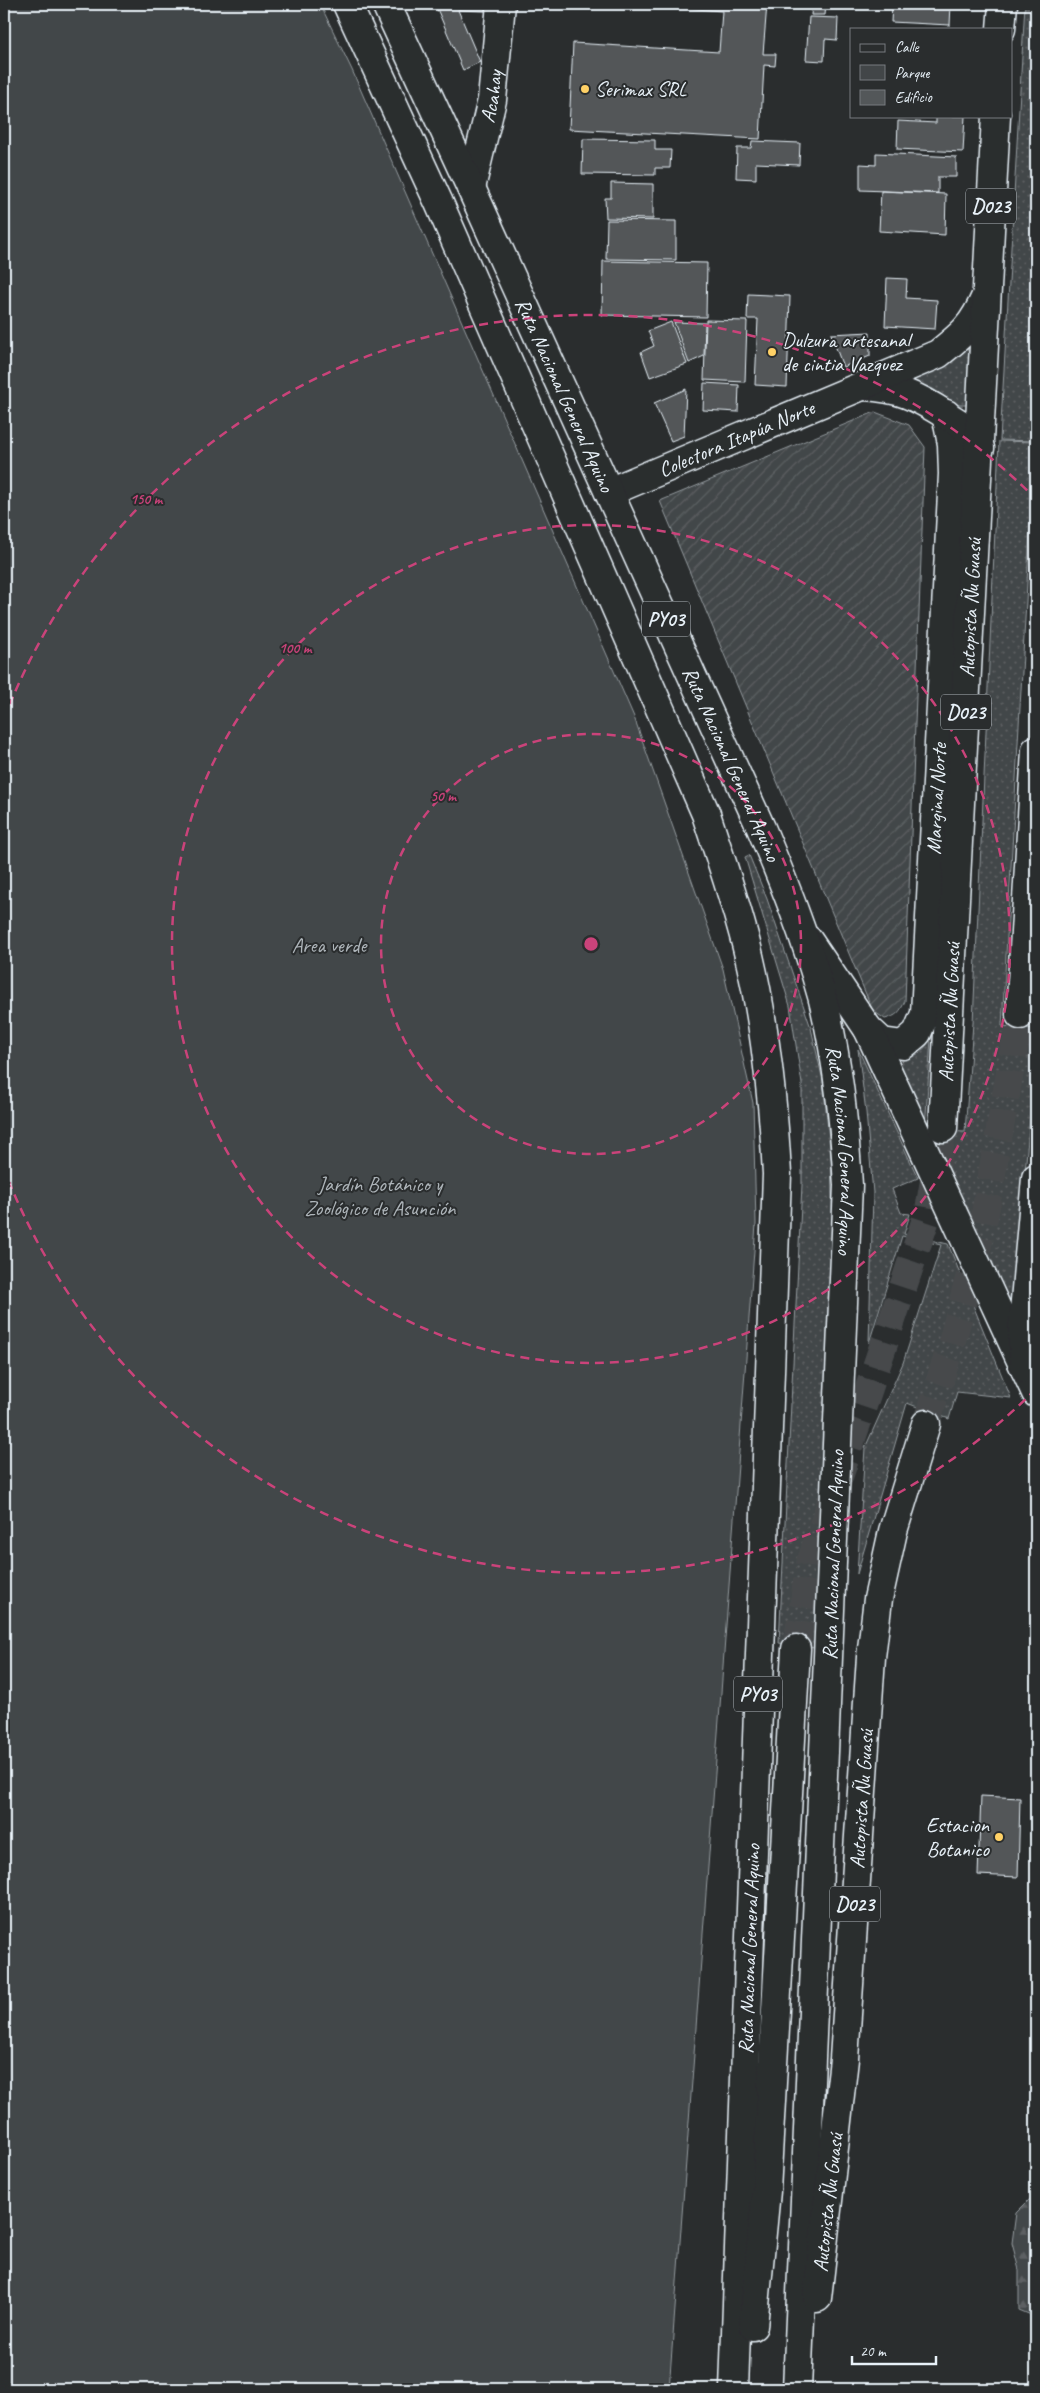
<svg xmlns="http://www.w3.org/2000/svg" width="1040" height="2393" viewBox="0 0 1040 2393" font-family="Caveat,sans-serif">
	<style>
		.grass { fill: url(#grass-dots); stroke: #959ca0 }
		.forest { fill: url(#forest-firs); stroke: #959ca0 }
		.park { fill: #424648; stroke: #959ca0 }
		.garden { fill: url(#garden-furrows); stroke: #959ca0 }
		.building { fill: #535759; stroke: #e8f1f8 }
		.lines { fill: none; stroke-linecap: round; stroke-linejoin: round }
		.highway-tunnel { stroke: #464a4c; stroke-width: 28; stroke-dasharray: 28 14; stroke-linecap: butt }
		.street-casing { stroke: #e8f1f8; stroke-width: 31 }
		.secondary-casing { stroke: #e8f1f8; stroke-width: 31 }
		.highway-casing { stroke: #e8f1f8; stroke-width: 31 }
		.street { stroke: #2a2d2e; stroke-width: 28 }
		.secondary { stroke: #2a2d2e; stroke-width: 28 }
		.highway { stroke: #2a2d2e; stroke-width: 28 }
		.ring { fill: none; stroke: #ca437a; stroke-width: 2.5; stroke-dasharray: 9 6 }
		.poi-dot { fill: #ffd166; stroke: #2a2d2e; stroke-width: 2 }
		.labels { text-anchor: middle; stroke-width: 4; stroke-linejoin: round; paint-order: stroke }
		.shield { fill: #2a2d2e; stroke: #afb6bb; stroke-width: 1 }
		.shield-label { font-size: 20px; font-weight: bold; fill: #e8f1f8 }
		.poi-label { font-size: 21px; fill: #e8f1f8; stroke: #2a2d2e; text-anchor: start }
		.street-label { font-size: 21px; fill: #e8f1f8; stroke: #2a2d2e }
		.park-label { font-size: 21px; fill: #aeb5ba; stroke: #2a2d2e }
		.centre { fill: #ca437a; stroke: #2a2d2e; stroke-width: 2.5 }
		.ring-label { font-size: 15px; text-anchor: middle; font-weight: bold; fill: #ca437a; stroke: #2a2d2e; stroke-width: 4; stroke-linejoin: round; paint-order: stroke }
	</style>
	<defs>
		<pattern id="grass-dots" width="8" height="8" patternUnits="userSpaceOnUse" patternTransform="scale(1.25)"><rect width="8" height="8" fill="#424648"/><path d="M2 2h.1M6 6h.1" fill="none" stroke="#5d6163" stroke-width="1.8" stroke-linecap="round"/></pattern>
		<pattern id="forest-firs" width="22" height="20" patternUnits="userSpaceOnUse" patternTransform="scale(1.25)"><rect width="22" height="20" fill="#424648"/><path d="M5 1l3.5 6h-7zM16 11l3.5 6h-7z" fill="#5d6163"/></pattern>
		<pattern id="garden-furrows" width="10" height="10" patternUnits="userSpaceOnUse" patternTransform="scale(1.25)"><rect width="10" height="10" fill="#424648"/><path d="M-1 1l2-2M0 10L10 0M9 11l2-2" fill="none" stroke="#5d6163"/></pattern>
	</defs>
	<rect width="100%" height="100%" fill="#2a2d2e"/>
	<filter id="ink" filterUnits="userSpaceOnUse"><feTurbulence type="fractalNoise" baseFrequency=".02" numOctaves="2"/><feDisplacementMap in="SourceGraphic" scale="10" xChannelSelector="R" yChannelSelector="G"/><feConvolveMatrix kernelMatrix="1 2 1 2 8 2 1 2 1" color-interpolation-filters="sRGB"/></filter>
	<g filter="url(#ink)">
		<path class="grass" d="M 1025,4 L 1036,4 L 1035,441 L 1000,440 Z
			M 966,346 L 970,355 L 968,402 L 966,405 L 957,405 L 933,389 L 912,380 Z
			M 999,441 L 1035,442 L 1002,1026 L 1036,1029 L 1036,1052 L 1012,1314 L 1010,1317 L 890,1061 L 891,1059 C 909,1062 923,1054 931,1038 L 925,1130 L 965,1132 L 973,1023 Z
			M 749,855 L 767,899 L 811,1028 L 823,1081 L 831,1158 L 833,1232 L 814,1648 L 779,1643 L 802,1185 L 802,1084 L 790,1006 L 745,857 Z
			M 858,1049 L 918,1178 L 892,1189 L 901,1213 L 910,1214 L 904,1234 L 948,1244 L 1011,1398 L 957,1392 L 949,1419 L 907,1403 L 857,1574 L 865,1448 L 903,1363 L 941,1245 L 902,1236 L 869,1343 L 873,1193 L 866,1112 Z"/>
		<path class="forest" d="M 1034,2195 L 1036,2199 L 1036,2317 L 1019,2310 L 1019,2270 L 1012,2243 L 1016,2213 Z"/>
		<path class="park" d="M 4,4 L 320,4 L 352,70 L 634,717 L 723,969 L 753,1103 L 756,1224 L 669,2389 L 4,2389 Z"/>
		<path class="garden" d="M 875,412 L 909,425 L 925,447 L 905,1001 C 900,1012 897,1016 885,1019 L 873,1011 L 660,501 Z"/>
		<path class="building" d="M 435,4 L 485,4 L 485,11 L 458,10 L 480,62 L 463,70 Z
			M 631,4 L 767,4 L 763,54 L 776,54 L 775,66 L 764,65 L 760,139 L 569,129 L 573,43 L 719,52 L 722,11 Z
			M 812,4 L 826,4 L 825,15 L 811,15 Z
			M 892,4 L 951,4 L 950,25 L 891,22 Z
			M 809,17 L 838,18 L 837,40 L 825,39 L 824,61 L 806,60 Z
			M 936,116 L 965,116 L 963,152 L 897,149 L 898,121 L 936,123 Z
			M 583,139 L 655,140 L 655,150 L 671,150 L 670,168 L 655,168 L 655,175 L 582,174 Z
			M 752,141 L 800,143 L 799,165 L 756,163 L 756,179 L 736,178 L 737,148 L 751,148 Z
			M 876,153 L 956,157 L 956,177 L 938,177 L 938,193 L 860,190 L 860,164 L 876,165 Z
			M 611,183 L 653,184 L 653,219 L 606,218 L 605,198 L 611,198 Z
			M 881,191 L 946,194 L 945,235 L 879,231 Z
			M 607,220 L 676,221 L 676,260 L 606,259 Z
			M 603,261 L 707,263 L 706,317 L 602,315 Z
			M 887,278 L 907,279 L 906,298 L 937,300 L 935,329 L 885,326 Z
			M 748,294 L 790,296 L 787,387 L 755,385 L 758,319 L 747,319 Z
			M 706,320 L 747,321 L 745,382 L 704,380 Z
			M 671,322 L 687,364 L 650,377 L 641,352 L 654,346 L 648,331 Z
			M 674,322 L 705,323 L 704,356 L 689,363 Z
			M 870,332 L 870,356 L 843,367 L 831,334 Z
			M 704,383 L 739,385 L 738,412 L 703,410 Z
			M 686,389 L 684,436 L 671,441 L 654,403 Z
			M 981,1796 L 1020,1798 L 1018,1877 L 978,1875 Z"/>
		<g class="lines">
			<path class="highway-tunnel" d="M 926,1424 L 951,1345 L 982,1230 L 1020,1015
				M 796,1649 L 810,1563 L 929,1210 L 943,1128"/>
			<g class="street-casing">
				<g id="street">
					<path id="s1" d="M 471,188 L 492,100 L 501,4"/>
					<path id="s2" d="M 868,1029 L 882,1042 L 903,1045 L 917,1033 L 925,1014 L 953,474 L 952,444 L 946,414"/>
				</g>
			</g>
			<g class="secondary-casing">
				<g id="secondary">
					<path d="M 864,386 C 900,388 916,396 946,415 C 963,426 973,429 980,448"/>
					<path id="s3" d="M 609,492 L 938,354 C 963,334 973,326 986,296"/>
					<path d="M 808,940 L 868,1029 L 1036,1393"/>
				</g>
			</g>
			<g class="highway-casing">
				<g id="highway">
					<path d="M 347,4 L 439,203 L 706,814 C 721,861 738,908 749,956 C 766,1028 773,1100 777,1174 L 734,2389"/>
					<path id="s4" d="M 386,4 L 471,188 L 761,828 C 784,883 806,938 822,996 C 838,1058 844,1122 848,1185 L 797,2389"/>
					<path d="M 1001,29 L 1003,4"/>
					<path d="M 1020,1015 L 1036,750"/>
					<path id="s5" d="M 943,1128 L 996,116"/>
					<path d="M 1025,1369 L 1022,1334 L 1036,1178"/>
					<path id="s6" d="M 817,2298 L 844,2059 L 871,1657 L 878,1599 L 893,1531 L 926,1424"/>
					<path d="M 753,2326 L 766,2191 L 796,1649"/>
				</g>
			</g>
			<use href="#street" class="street"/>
			<use href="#secondary" class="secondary"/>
			<use href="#highway" class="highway"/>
		</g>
	</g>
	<g class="ring">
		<circle cx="591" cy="944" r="210"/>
		<circle cx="591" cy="944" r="419"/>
		<path d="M1036 1389A629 629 0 0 1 4 1169M4 719A629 629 0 0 1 1036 499"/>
	</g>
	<g class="poi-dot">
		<circle cx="585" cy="89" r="5"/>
		<circle cx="772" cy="352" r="5"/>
		<circle cx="999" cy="1837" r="5"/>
	</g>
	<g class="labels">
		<g class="shield">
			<rect x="966" y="188.5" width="50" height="35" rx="4"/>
			<rect x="642" y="601.5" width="48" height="35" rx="4"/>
			<rect x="941" y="694.5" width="50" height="35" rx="4"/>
			<rect x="734" y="1676.5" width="48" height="35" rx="4"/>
			<rect x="830" y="1886.5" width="50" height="35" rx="4"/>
		</g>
		<g class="shield-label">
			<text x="991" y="213">D023</text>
			<text x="666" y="626">PY03</text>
			<text x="966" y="719">D023</text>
			<text x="758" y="1701">PY03</text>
			<text x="855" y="1911">D023</text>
		</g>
		<g class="poi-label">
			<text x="595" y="96">Serimax SRL</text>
			<text x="782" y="347">Dulzura artesanal<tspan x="782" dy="24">de cintia Vazquez</tspan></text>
			<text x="989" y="1832" text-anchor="end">Estacion<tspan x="989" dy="24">Botanico</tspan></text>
		</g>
		<g class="street-label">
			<text dy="7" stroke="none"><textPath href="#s1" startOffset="94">Acahay</textPath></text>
			<text dy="7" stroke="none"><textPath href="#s4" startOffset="430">Ruta Nacional General Aquino</textPath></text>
			<text dy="7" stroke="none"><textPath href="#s3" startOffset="138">Colectora Itapúa Norte</textPath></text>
			<text dy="7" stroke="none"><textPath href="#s5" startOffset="521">Autopista Ñu Guasú</textPath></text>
			<text dy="7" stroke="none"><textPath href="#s4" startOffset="835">Ruta Nacional General Aquino</textPath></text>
			<text dy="7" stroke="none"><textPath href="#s2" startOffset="295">Marginal Norte</textPath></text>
			<text dy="7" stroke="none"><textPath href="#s5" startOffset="116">Autopista Ñu Guasú</textPath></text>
			<text dy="7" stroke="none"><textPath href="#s4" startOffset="1240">Ruta Nacional General Aquino</textPath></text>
			<text transform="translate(833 1555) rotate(-88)" y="7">Ruta Nacional General Aquino</text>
			<text dy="7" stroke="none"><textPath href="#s6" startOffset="501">Autopista Ñu Guasú</textPath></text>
			<text transform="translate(749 1949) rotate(-88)" y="7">Ruta Nacional General Aquino</text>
			<text dy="7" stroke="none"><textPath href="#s6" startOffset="96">Autopista Ñu Guasú</textPath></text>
		</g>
		<g class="park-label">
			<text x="329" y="952">Area verde</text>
			<text x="380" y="1191">Jardín Botánico y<tspan x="380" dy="24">Zoológico de Asunción</tspan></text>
		</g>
	</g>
	<circle cx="591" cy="944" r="8" class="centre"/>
	<g class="ring-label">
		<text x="146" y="504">150 m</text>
		<text x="295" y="653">100 m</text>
		<text x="443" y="801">50 m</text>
	</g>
	<rect width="1040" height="2393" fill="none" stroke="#2a2d2e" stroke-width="20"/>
	<rect x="10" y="10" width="1020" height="2373" fill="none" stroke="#e8f1f8" stroke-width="2" filter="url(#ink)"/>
	<rect x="850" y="28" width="162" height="90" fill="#2a2d2e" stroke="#767b7f"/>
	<rect x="860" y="44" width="25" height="8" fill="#2a2d2e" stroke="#767b7f"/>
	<text x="895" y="52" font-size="15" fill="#e8f1f8">Calle</text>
	<rect x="860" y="65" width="25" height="15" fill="#424648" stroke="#767b7f"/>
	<text x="895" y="78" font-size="15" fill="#e8f1f8">Parque</text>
	<rect x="860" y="90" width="25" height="15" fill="#535759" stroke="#767b7f"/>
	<text x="895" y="102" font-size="15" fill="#e8f1f8">Edificio</text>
	<path d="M852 2356v8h84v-8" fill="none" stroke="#e8f1f8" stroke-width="2.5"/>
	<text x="860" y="2356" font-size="15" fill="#e8f1f8" stroke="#2a2d2e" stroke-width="4" paint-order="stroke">20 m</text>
</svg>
